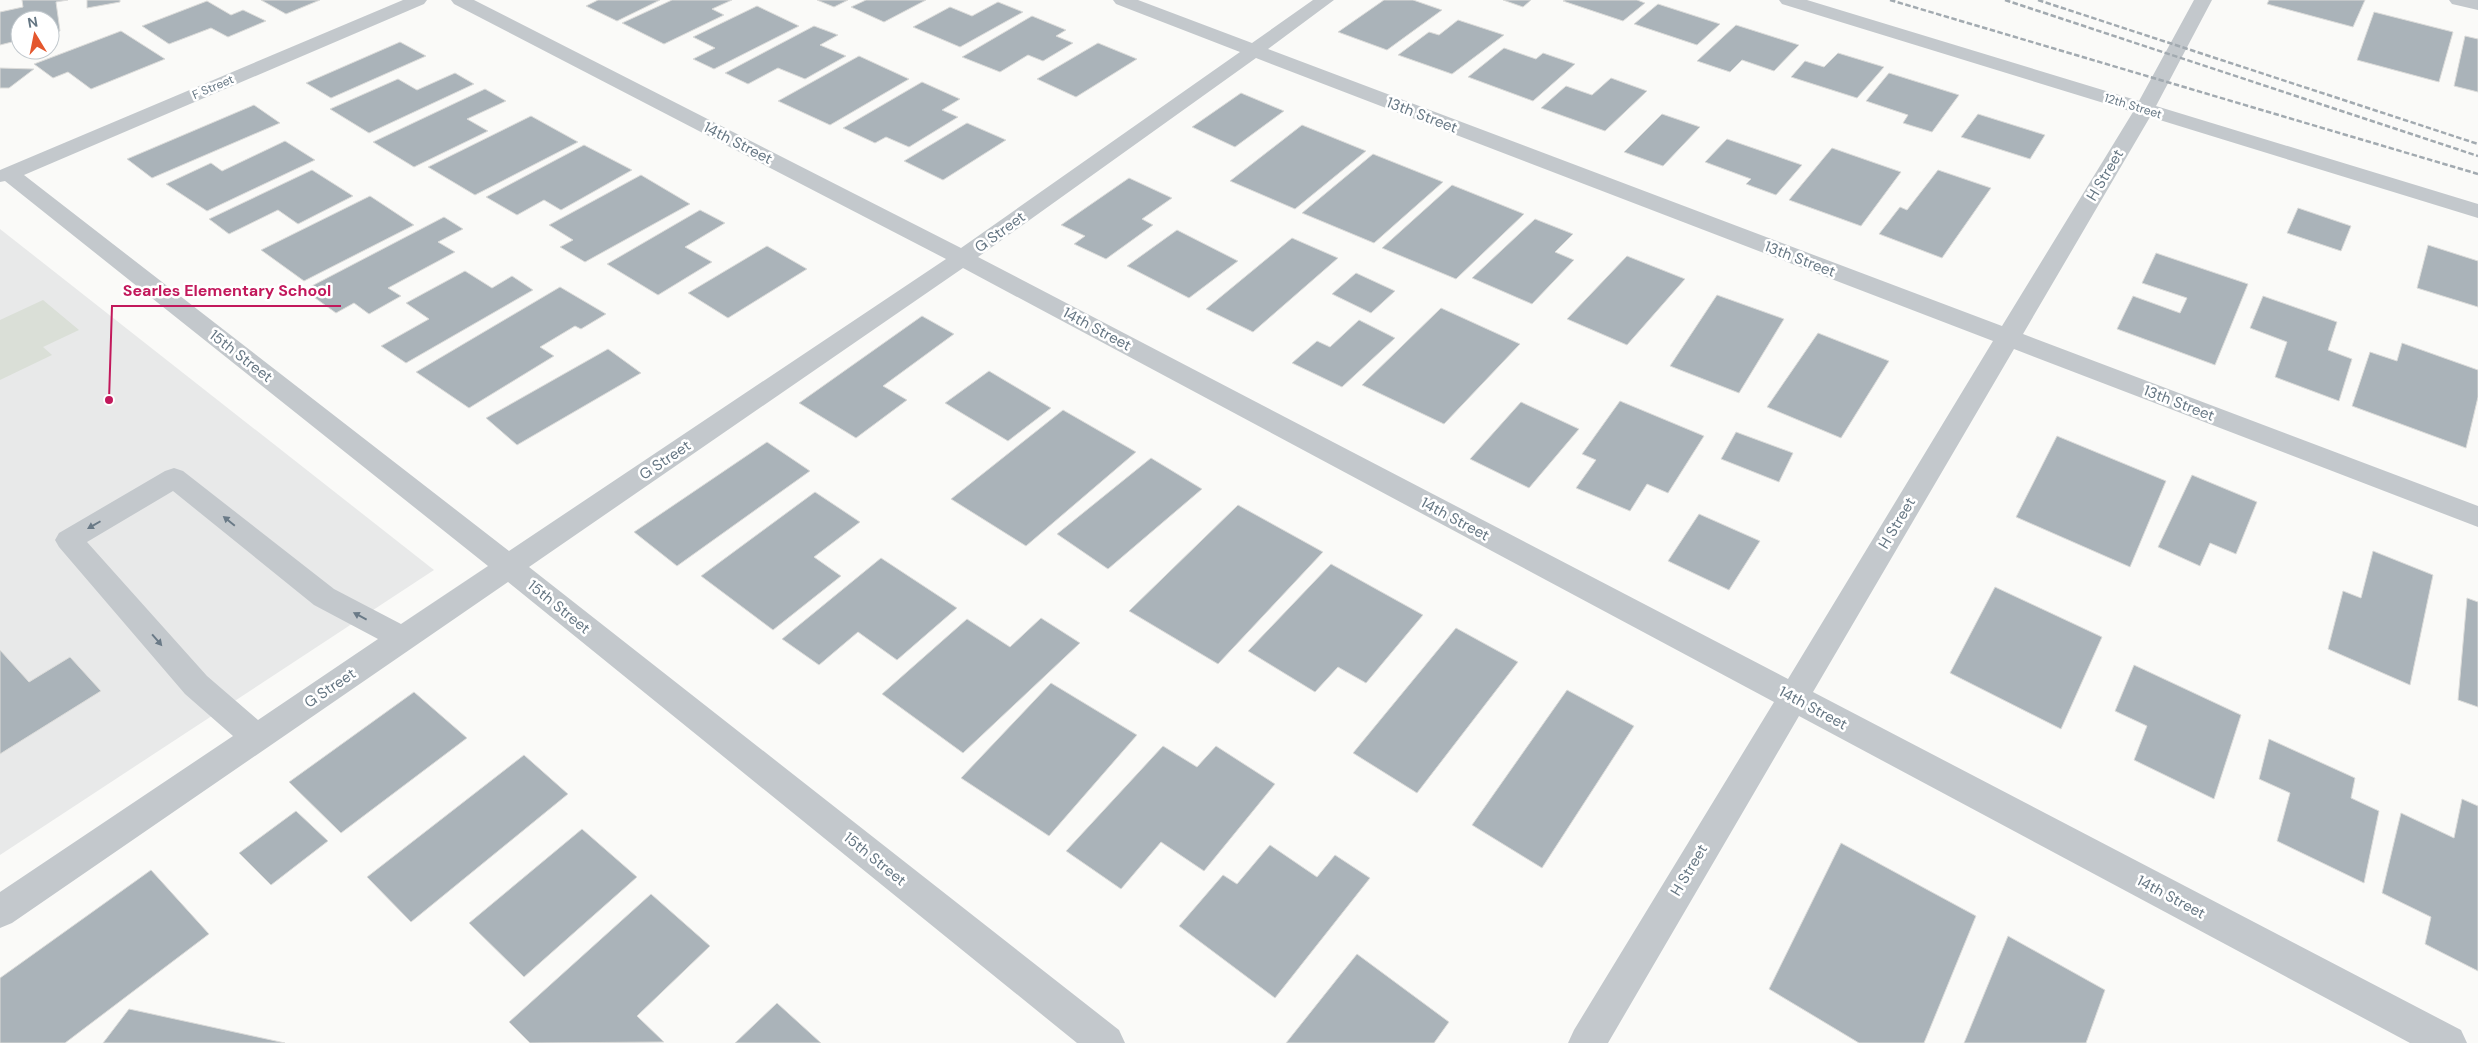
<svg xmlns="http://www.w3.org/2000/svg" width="2478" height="1043" viewBox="0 0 2478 1043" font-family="'DM Sans',sans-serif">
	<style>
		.built { fill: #e8e9e9 }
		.green { fill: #dadfd7 }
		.building { fill: #aab3b9; stroke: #dcdcda }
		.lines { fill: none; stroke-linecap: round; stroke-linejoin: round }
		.minor { fill: #c3c8cc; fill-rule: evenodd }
		.rail { stroke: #a2aab0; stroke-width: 2.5; stroke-dasharray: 5.5 2.5; stroke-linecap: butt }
		.oneway { fill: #6a7a87 }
		.labels { text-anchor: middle; stroke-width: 5; stroke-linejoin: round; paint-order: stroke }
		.far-street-label { font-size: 12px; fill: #657683; stroke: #fff }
		.street-label { font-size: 15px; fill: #657683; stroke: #fff }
		.leader { fill: none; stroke: #c2185b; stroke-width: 2 }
		.callout-dot { fill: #c2185b; stroke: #fff; stroke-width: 2 }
		.callout-label { font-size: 16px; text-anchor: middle; font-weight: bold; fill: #c2185b; stroke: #fff; stroke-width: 5; stroke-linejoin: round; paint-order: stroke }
	</style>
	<rect width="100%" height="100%" fill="#fafaf8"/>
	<path class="built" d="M 0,229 L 434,570 L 0,855 Z"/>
	<path class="green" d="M 43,300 L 79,330 L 43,347 L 52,355 L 0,380 L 0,320 Z"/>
	<path class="building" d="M 22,0 L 68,0 L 56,2 L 60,31 L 50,33 L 50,20 L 20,20 L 20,40 L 0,45 L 0,12 L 23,7 Z
		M 87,0 L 120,0 L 120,2 L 87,8 Z
		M 261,0 L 320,0 L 286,14 Z
		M 598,0 L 660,0 L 617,21 L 586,6 Z
		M 672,0 L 732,0 L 712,9 L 724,15 L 664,44 L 622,23 Z
		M 817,0 L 848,0 L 834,7 Z
		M 866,0 L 926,0 L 884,22 L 851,7 Z
		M 1384,0 L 1413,0 L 1442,10 L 1387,50 L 1338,32 Z
		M 1503,0 L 1531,0 L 1523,7 Z
		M 1565,0 L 1637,0 L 1645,3 L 1623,21 L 1563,1 Z
		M 2269,0 L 2365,0 L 2353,27 L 2267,4 Z
		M 207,1 L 231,15 L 243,10 L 266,21 L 228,37 L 211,28 L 169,44 L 142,26 Z
		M 998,2 L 1023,12 L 960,47 L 913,27 L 950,7 L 972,16 Z
		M 1658,4 L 1720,24 L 1697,45 L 1634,24 Z
		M 757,6 L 799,26 L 714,69 L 693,59 L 715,48 L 693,37 Z
		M 2374,12 L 2453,32 L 2439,82 L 2357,60 Z
		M 1032,16 L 1066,30 L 1056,36 L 1073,43 L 1043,61 L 1028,55 L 1000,72 L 962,57 Z
		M 1458,20 L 1504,35 L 1452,74 L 1398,55 L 1429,32 L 1439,35 Z
		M 1736,25 L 1799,45 L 1774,71 L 1742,60 L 1730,72 L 1697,61 Z
		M 814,26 L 838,35 L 820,45 L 846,56 L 805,79 L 778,68 L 748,84 L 725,73 Z
		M 121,31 L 165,59 L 91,89 L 68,72 L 53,78 L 34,64 Z
		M 2465,36 L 2478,39 L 2478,92 L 2454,86 Z
		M 400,42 L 426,56 L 331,98 L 306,83 Z
		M 1098,43 L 1137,59 L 1076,97 L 1037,79 Z
		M 1504,48 L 1536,59 L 1543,53 L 1575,64 L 1533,101 L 1468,77 Z
		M 1838,53 L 1884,67 L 1857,98 L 1791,77 L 1805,61 L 1824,67 Z
		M 859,56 L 909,79 L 830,125 L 778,101 Z
		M 0,68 L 34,69 L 9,88 L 0,88 Z
		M 455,73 L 474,84 L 369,133 L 330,109 L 398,79 L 417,90 Z
		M 1889,73 L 1959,95 L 1932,132 L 1903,123 L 1908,115 L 1866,101 Z
		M 1611,78 L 1647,91 L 1605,131 L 1541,108 L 1566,86 L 1592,95 Z
		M 922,82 L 960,99 L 942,110 L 958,117 L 909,147 L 886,137 L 875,143 L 843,128 Z
		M 485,89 L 506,101 L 467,119 L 488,131 L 414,167 L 373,142 Z
		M 1241,93 L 1284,111 L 1235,147 L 1192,127 Z
		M 254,105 L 280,123 L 152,178 L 127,159 Z
		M 1662,114 L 1700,127 L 1663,166 L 1624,152 Z
		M 1978,114 L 2045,135 L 2030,159 L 1961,137 Z
		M 531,116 L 578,142 L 475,195 L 428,167 Z
		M 967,123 L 1006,140 L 943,180 L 904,161 Z
		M 1302,125 L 1366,151 L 1295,209 L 1230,181 Z
		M 1727,139 L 1802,165 L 1776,195 L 1746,184 L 1751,179 L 1705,162 Z
		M 285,141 L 315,160 L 207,211 L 166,184 L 211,163 L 222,171 Z
		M 584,145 L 632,170 L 561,210 L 544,200 L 517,215 L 486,197 Z
		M 1832,148 L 1901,172 L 1861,226 L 1789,200 Z
		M 1373,154 L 1443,182 L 1374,243 L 1302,213 Z
		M 312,170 L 353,196 L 298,224 L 278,210 L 229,234 L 209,219 Z
		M 1938,170 L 1991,188 L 1942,258 L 1879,234 L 1900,207 L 1907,210 Z
		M 641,175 L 690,204 L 585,262 L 560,247 L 573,240 L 549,225 Z
		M 1129,178 L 1172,198 L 1142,219 L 1153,225 L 1106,259 L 1074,244 L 1085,236 L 1061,225 Z
		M 1452,185 L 1524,214 L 1456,279 L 1382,248 Z
		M 370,196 L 414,225 L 304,281 L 261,250 Z
		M 2298,208 L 2351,226 L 2341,251 L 2287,233 Z
		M 700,210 L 725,223 L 685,247 L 712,262 L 658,295 L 607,264 Z
		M 444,217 L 463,229 L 438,242 L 455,252 L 388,288 L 401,296 L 369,314 L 354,303 L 336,313 L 304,290 Z
		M 1535,219 L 1573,234 L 1555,252 L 1574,260 L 1532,304 L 1472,278 Z
		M 1177,230 L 1238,261 L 1189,298 L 1127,266 Z
		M 1292,238 L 1338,258 L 1253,332 L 1206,309 Z
		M 2428,245 L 2478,261 L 2478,307 L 2417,288 Z
		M 767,246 L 807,269 L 728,318 L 688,293 Z
		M 2156,253 L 2248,284 L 2215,365 L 2117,329 L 2133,296 L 2180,313 L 2187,298 L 2142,283 Z
		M 1627,256 L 1685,279 L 1627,345 L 1567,319 Z
		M 465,271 L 492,288 L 512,276 L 533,290 L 406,363 L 381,346 L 429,319 L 406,303 Z
		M 1356,273 L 1395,291 L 1371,313 L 1332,294 Z
		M 560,287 L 606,314 L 581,329 L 575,326 L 540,347 L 554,356 L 469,408 L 416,372 Z
		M 1717,295 L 1784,319 L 1739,393 L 1670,366 Z
		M 2263,296 L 2337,322 L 2328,350 L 2352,359 L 2339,401 L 2275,377 L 2287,342 L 2250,328 Z
		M 1441,308 L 1520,344 L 1444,424 L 1362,385 Z
		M 922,316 L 954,334 L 883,386 L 907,400 L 856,438 L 799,403 Z
		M 1359,320 L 1395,338 L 1342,387 L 1292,363 L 1317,341 L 1330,347 Z
		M 1818,333 L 1889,361 L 1841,438 L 1767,407 Z
		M 2402,343 L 2478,370 L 2478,397 L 2466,448 L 2352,406 L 2370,352 L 2397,361 Z
		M 608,349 L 641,373 L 517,445 L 486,418 Z
		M 989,371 L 1051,408 L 1008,441 L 945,403 Z
		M 1620,401 L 1704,436 L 1668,493 L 1647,484 L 1630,511 L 1576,488 L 1596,460 L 1582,454 Z
		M 1521,402 L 1579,429 L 1529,488 L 1470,459 Z
		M 1063,410 L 1136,452 L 1026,546 L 951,499 Z
		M 1736,432 L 1793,453 L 1779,482 L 1721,459 Z
		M 2057,436 L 2166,481 L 2130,567 L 2016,517 Z
		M 767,442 L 810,471 L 677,566 L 634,532 Z
		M 1151,458 L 1202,489 L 1108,569 L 1057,534 Z
		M 2192,475 L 2257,502 L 2236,554 L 2210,543 L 2200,566 L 2158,547 Z
		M 815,492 L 860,522 L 814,557 L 841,576 L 773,630 L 701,576 Z
		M 1238,505 L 1323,552 L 1218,664 L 1129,611 Z
		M 1699,514 L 1760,541 L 1729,590 L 1668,561 Z
		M 2373,551 L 2433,575 L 2410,685 L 2328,649 L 2343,591 L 2361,598 Z
		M 881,558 L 957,608 L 897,660 L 858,632 L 819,665 L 782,639 Z
		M 1331,564 L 1423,615 L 1366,683 L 1338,667 L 1315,692 L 1248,651 Z
		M 1995,587 L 2102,637 L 2061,729 L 1950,673 Z
		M 2467,598 L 2478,602 L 2478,707 L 2458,700 Z
		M 1041,618 L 1080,643 L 963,753 L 882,694 L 967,619 L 1010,647 Z
		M 1456,628 L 1518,662 L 1417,793 L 1353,753 Z
		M 0,650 L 29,682 L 70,657 L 101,691 L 0,754 Z
		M 2134,665 L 2241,715 L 2214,799 L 2134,760 L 2147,726 L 2115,711 Z
		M 1051,683 L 1137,735 L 1049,836 L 961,778 Z
		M 1567,690 L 1634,726 L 1542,868 L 1472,825 Z
		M 414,692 L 467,738 L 341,833 L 289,782 Z
		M 2269,739 L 2355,778 L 2351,798 L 2379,811 L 2364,883 L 2277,841 L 2290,793 L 2259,779 Z
		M 1163,746 L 1197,767 L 1216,746 L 1275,784 L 1204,871 L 1161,842 L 1121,889 L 1066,851 Z
		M 524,755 L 568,794 L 411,922 L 367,877 Z
		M 2462,799 L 2478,806 L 2478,971 L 2425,944 L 2431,917 L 2382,893 L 2401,813 L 2454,838 Z
		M 296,811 L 328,841 L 271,885 L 239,853 Z
		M 582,829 L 637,877 L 524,977 L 469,923 Z
		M 1841,843 L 1976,916 L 1924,1043 L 1859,1043 L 1769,989 Z
		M 1270,845 L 1317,877 L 1335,855 L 1370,878 L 1275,998 L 1179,926 L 1223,875 L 1237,884 Z
		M 151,870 L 209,934 L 65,1043 L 0,1043 L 0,978 Z
		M 651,894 L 710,946 L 637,1016 L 664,1042 L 530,1043 L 509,1022 Z
		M 2008,936 L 2105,990 L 2086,1043 L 1964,1043 Z
		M 1357,954 L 1449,1022 L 1434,1043 L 1286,1043 Z
		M 777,1003 L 821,1043 L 735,1043 Z
		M 129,1009 L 285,1043 L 103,1043 Z"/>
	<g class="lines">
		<path class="minor" d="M 403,0 L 427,0 L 424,4 L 24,175 L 509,551 L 946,259 L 454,4 L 451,0 L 474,0 L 961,248 L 1240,52 L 1116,4 L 1113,0 L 1138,0 L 1252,43 L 1313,0 L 1334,0 L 1268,49 L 2002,326 L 2133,112 L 1782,4 L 1779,0 L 1807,0 L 2139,101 L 2194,0 L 2212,0 L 2156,106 L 2478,204 L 2478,218 L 2150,117 L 2023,334 L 2478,506 L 2478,527 L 2014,349 L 1813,692 L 2461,1030 L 2467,1043 L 2410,1043 L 1799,716 L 1608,1043 L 1568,1043 L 1574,1030 L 1774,702 L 963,268 L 529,567 L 1119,1030 L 1125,1043 L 1077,1043 L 508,582 L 12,923 L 0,928 L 0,892 L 233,736 L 185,694 L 59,547 L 55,540 L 59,533 L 165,471 L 174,468 L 183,471 L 334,589 L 401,624 L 488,566 L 5,181 L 0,182 L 0,170 ZM 1256,58 L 1993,341 L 1788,679 L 978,257 ZM 173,491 L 314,605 L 378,639 L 258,720 L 207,676 L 87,542 Z
			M 2449,0 L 2478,0 L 2478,10 L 2452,4 Z"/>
		<path class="rail" d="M 1890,0 L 2478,174
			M 2005,0 L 2478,156
			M 2038,0 L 2478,144"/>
	</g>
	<defs><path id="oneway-solid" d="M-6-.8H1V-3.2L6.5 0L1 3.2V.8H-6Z" transform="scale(1.25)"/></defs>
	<g class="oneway">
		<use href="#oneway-solid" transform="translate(229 521) rotate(-141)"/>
		<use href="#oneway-solid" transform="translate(94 525) rotate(150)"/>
		<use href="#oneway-solid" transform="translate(360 616) rotate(-152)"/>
		<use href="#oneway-solid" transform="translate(157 640) rotate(49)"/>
	</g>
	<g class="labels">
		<g class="far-street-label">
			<text transform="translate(213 87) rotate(-23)" y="4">F Street</text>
			<text transform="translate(2133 106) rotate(17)" y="4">12th Street</text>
		</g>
		<g class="street-label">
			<text transform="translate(1422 115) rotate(21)" y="5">13th Street</text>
			<text transform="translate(738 143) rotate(27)" y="5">14th Street</text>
			<text transform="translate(2105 175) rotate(-59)" y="5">H Street</text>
			<text transform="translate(1000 232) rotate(-36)" y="5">G Street</text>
			<text transform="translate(1800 259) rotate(21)" y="5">13th Street</text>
			<text transform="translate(1097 329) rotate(28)" y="5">14th Street</text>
			<text transform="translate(241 356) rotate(38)" y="5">15th Street</text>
			<text transform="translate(2179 403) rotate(21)" y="5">13th Street</text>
			<text transform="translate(665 460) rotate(-34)" y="5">G Street</text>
			<text transform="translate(1455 519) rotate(28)" y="5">14th Street</text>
			<text transform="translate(1897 523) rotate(-59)" y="5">H Street</text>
			<text transform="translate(559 607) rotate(39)" y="5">15th Street</text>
			<text transform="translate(330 688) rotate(-34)" y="5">G Street</text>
			<text transform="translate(1813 708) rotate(28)" y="5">14th Street</text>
			<text transform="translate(875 859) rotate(39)" y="5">15th Street</text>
			<text transform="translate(1689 870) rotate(-59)" y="5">H Street</text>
			<text transform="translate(2171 897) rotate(28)" y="5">14th Street</text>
		</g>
	</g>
	<path class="leader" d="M109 400L112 306H341"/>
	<circle class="callout-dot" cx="109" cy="400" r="5"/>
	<g class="callout-label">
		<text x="227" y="296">Searles Elementary School</text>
	</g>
	<g transform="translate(35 35) rotate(350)"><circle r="24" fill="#ffffff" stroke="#c1c8cd"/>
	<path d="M0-4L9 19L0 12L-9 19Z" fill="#e4572e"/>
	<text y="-8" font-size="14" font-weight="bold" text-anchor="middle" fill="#657683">N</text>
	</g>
</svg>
